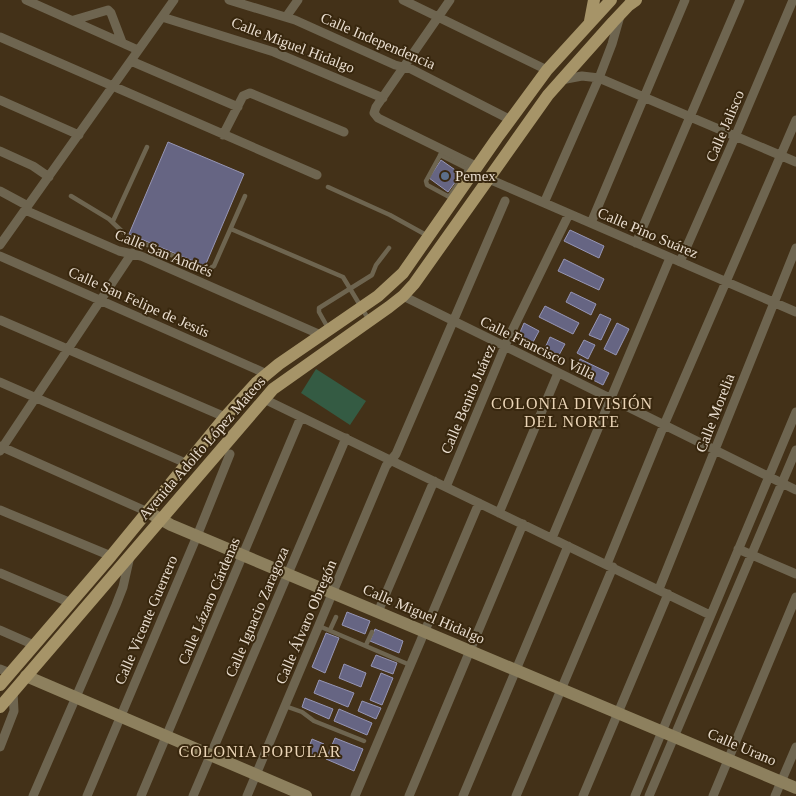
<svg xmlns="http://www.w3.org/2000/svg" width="796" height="796" viewBox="0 0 796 796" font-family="Georgia,serif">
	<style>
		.green { fill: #345b43 }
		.building { fill: #666583; stroke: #9796b5 }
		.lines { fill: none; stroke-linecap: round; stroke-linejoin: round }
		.lane { stroke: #6e6550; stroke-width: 4.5 }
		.street { stroke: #6e6550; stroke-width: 9 }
		.secondary { stroke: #8d805e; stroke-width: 12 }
		.primary { stroke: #a69468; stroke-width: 12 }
		.service-dot { fill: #5c6f8a; stroke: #38270e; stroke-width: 2 }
		.labels { text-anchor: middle; stroke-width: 4; stroke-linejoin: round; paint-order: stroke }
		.street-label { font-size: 15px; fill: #e9ddcf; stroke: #38270e }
		.poi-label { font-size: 15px; fill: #e9ddcf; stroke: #38270e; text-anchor: start }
		.neighbourhood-label { font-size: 16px; letter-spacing: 1px; fill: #ebd5b7; stroke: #38270e }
	</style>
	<rect width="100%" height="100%" fill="#433118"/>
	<path class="green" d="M 316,369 L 366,401 L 350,425 L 301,393 Z"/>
	<path class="building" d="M 168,142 L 244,174 L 205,266 L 129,234 Z
		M 441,160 L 461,174 L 448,192 L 429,178 Z
		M 570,230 L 604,246 L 599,258 L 564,241 Z
		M 564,259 L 604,279 L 599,290 L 558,271 Z
		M 571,292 L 596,304 L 591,315 L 566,302 Z
		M 545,306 L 579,323 L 573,334 L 539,317 Z
		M 600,314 L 611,319 L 601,340 L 589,335 Z
		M 524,323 L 539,331 L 532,344 L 518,337 Z
		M 617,323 L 629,329 L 616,355 L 604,349 Z
		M 550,337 L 565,344 L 559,355 L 545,348 Z
		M 584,340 L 595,345 L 588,359 L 577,353 Z
		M 580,359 L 609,373 L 603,385 L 575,371 Z
		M 347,612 L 370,621 L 365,634 L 342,625 Z
		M 375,629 L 403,641 L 399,653 L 370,641 Z
		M 326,633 L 339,638 L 325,673 L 312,667 Z
		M 376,655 L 397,663 L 393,674 L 371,666 Z
		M 344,664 L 366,673 L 361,687 L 339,678 Z
		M 381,673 L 393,678 L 382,705 L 370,700 Z
		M 319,680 L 354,693 L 348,707 L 314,693 Z
		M 305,698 L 333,709 L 329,719 L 302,707 Z
		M 362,701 L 381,708 L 376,719 L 358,711 Z
		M 339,709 L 372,723 L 367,735 L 334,721 Z
		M 335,738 L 363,749 L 354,771 L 326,759 Z
		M 312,739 L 324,744 L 319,757 L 307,752 Z"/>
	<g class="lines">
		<path class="lane" d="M 443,150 L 426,181 L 427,185 L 453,199
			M 440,155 L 468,169
			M 328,187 L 390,215 L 428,236
			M 450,195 L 471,164
			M 71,196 L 109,219 L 128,237 L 207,270 L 214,266 L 245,196
			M 113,221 L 147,147
			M 231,229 L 343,277 L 369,320
			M 328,328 L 319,312 L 319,308 L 372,275 L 376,265 L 389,248
			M 319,626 L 410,665
			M 330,630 L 336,617
			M 366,645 L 372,632
			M 285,706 L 302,712 L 314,721 L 364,741"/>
		<path class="street" d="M 26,0 L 138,50
			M 229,0 L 295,20 L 395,65 L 411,69 L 511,120
			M 403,0 L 547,70
			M 450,0 L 376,107 L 374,113 L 378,118 L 478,167
			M 162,17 L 274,52 L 383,98
			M 286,17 L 298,0
			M 74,20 L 108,10 L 111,13 L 122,42
			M 0,37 L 317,175
			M 131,61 L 238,107
			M 561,80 L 582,76 L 599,78 L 796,162
			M 0,100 L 79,135
			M 223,135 L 243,96 L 250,93 L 344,132
			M 0,151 L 33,166 L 49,177
			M 489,179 L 796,312
			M 0,191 L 28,206
			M 544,203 L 599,78 L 612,44 L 620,16
			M 25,210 L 119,251 L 141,256 L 321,335
			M 591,223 L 685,0
			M 636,243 L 740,0
			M 0,245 L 174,0
			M 0,256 L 267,374
			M 680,262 L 735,137 L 793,0
			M 403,296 L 796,490
			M 0,320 L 225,417
			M 0,382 L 188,464
			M 264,399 L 710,615
			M 0,446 L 148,512
			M 0,451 L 132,253
			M 446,487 L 508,339 L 569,214
			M 0,510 L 111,556
			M 499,513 L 558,373
			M 552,538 L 670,258
			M 738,549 L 796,574
			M 607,564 L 664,425 L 796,120
			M 0,573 L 71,603
			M 659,589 L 796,248
			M 378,612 L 434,481
			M 0,630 L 34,645
			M 0,669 L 10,673
			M 0,747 L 14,711 L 13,692
			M 33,796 L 116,605 L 123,587 L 130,556
			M 87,796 L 197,536 L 230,454
			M 141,796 L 301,417
			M 193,796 L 346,438
			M 247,796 L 386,466 L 396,454 L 505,201
			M 355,796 L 479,503
			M 409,796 L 523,524
			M 463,796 L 568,546
			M 516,796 L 613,567
			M 583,796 L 668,594
			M 635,796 L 796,412
			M 649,796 L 796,450
			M 713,796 L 796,597
			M 775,796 L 796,747"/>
		<path class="secondary" d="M 148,512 L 171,525 L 796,788
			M 26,676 L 306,796"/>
		<path class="primary" d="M 590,21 L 594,0
			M 0,685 L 111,556 L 225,417 L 256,383 L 279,364 L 378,296 L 403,273 L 497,138 L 547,70 L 611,0
			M 0,707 L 273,389 L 389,307 L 403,296 L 414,284 L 548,95 L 613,22 L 629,5 L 636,0"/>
	</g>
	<circle class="service-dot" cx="445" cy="176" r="5"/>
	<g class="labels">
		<g class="street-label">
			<text transform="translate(378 41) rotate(23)" y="5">Calle Independencia</text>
			<text transform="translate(293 45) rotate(21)" y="5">Calle Miguel Hidalgo</text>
			<text transform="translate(725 126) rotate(-67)" y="5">Calle Jalisco</text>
			<text transform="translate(648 233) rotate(23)" y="5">Calle Pino Suárez</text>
			<text transform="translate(164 253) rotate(22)" y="5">Calle San Andrés</text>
			<text transform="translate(139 302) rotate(24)" y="5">Calle San Felipe de Jesús</text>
			<text transform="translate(538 348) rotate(26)" y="5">Calle Francisco Villa</text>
			<text transform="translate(468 399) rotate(-67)" y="5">Calle Benito Juárez</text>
			<text transform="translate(715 413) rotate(-69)" y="5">Calle Morelia</text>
			<text transform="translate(202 448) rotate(-49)" y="5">Avenida Adolfo López Mateos</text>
			<text transform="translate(209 601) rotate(-67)" y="5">Calle Lázaro Cárdenas</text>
			<text transform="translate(257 612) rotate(-67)" y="5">Calle Ignacio Zaragoza</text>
			<text transform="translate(424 614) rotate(23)" y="5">Calle Miguel Hidalgo</text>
			<text transform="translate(146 620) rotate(-67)" y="5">Calle Vicente Guerrero</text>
			<text transform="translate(306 622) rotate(-67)" y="5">Calle Álvaro Obregón</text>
			<text transform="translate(742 747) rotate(23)" y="5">Calle Urano</text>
		</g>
		<g class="poi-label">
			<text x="455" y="181">Pemex</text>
		</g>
		<g class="neighbourhood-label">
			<text x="572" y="409">COLONIA DIVISIÓN<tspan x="572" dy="18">DEL NORTE</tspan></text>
			<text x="260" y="757">COLONIA POPULAR</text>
		</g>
	</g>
</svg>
